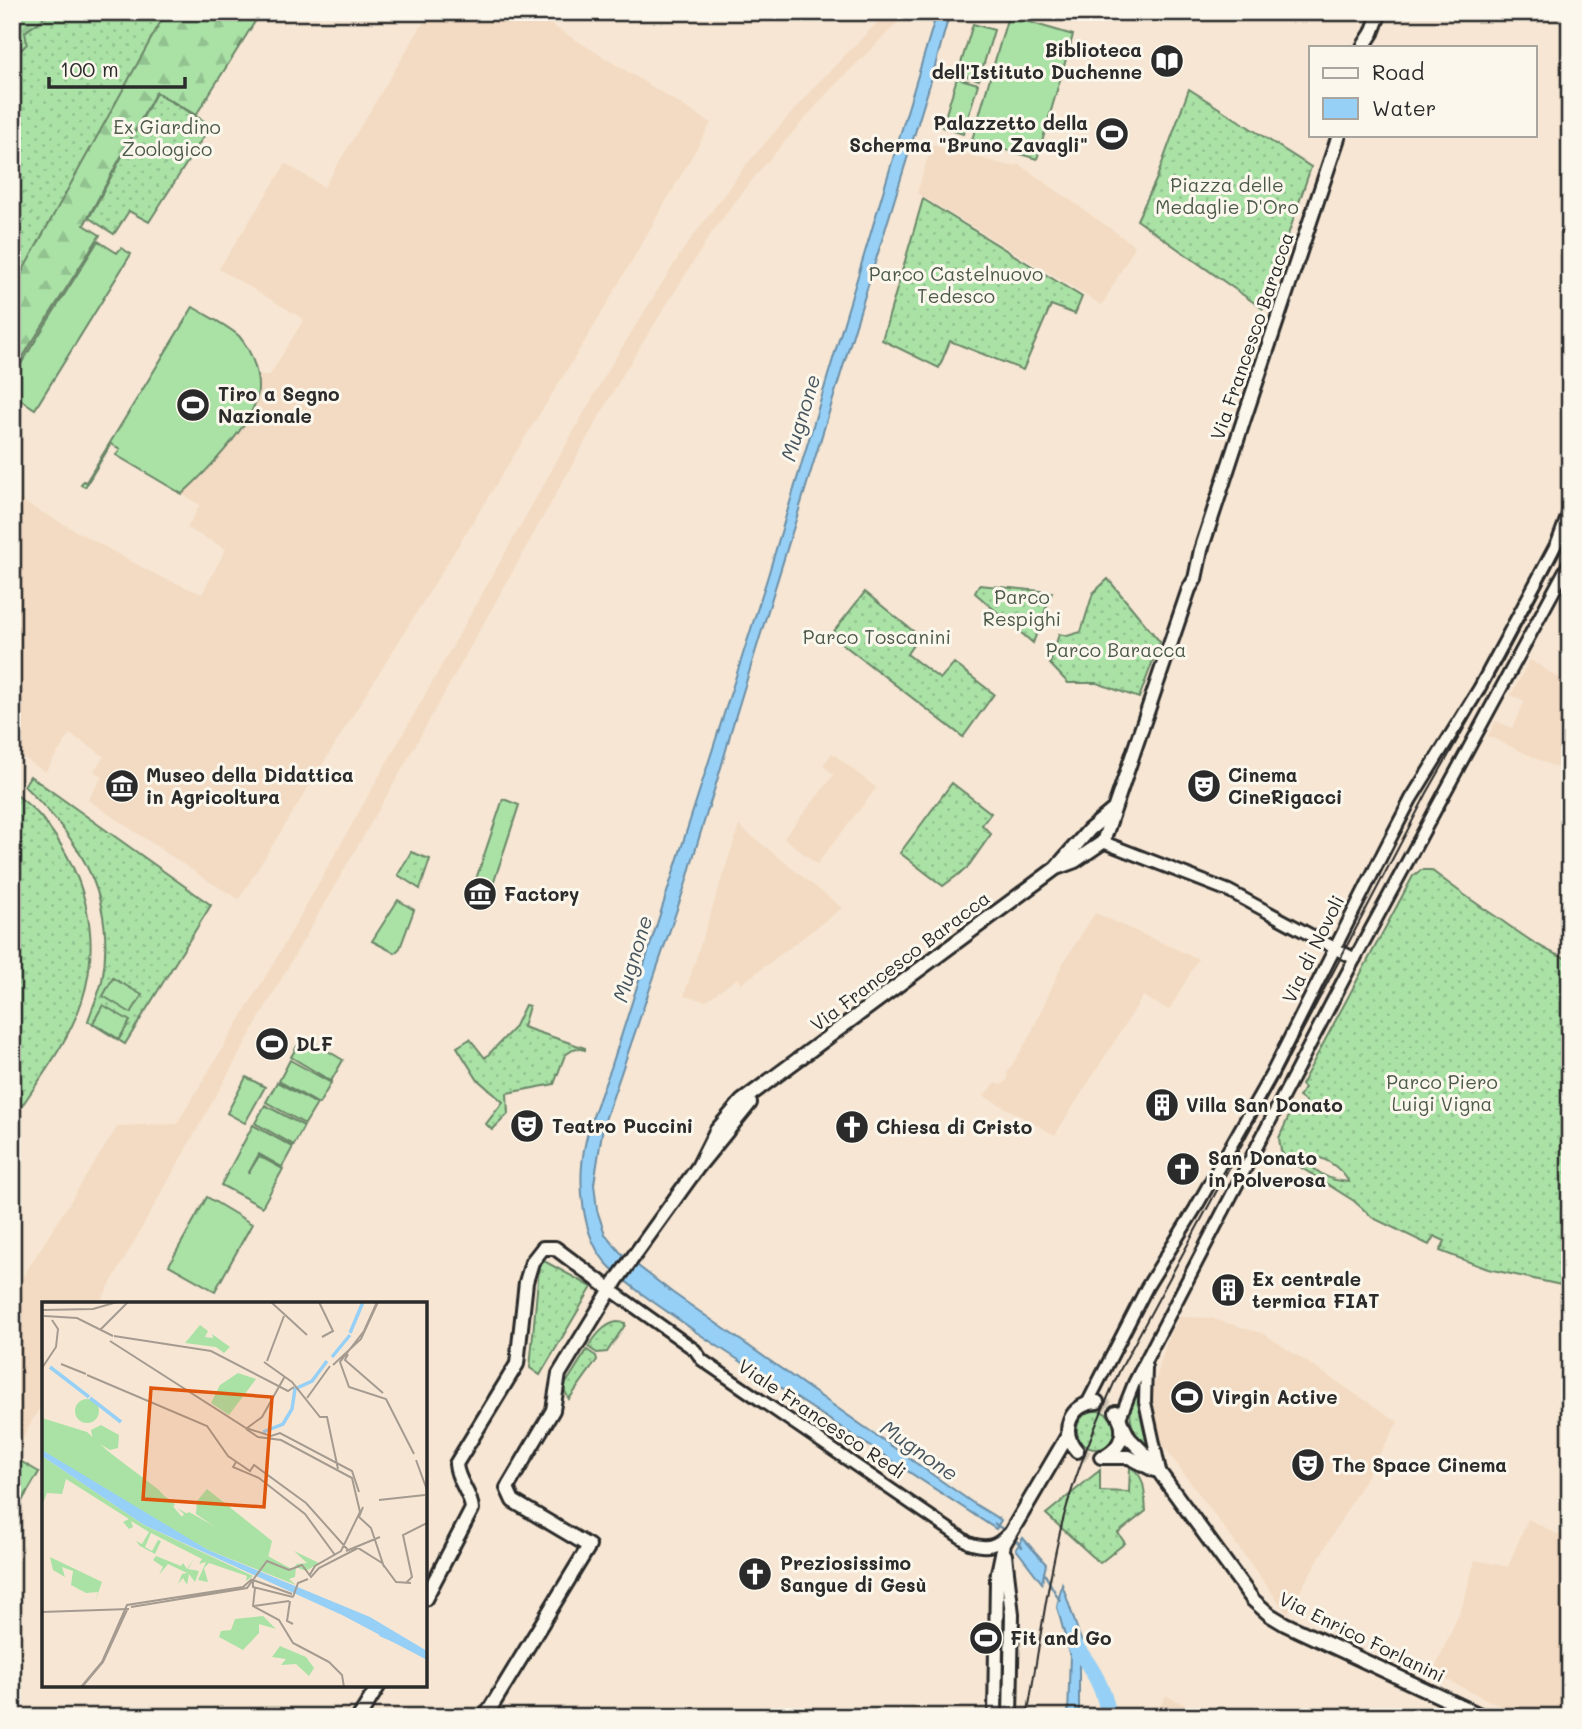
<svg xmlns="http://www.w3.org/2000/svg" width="1582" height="1729" viewBox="0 0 1582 1729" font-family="Mali,sans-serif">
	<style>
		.built { fill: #f3dac2 }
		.grass { fill: url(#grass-dots); stroke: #6a8668; stroke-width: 2; fill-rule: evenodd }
		.forest { fill: url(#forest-firs); stroke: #6a8668; stroke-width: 2 }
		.garden { fill: #aae2a6; stroke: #6a8668; stroke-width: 2 }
		.water { fill: #97d0f6; stroke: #6c8ea5; stroke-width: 2 }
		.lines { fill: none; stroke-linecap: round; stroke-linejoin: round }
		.stream { stroke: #6c8ea5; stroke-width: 2.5 }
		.river { stroke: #97d0f6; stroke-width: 16 }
		.primary-tunnel { stroke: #cdc1b1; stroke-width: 12; stroke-dasharray: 12 6; stroke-linecap: butt }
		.secondary-casing { stroke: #2b2b2b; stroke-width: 16 }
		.primary-casing { stroke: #2b2b2b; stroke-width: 18 }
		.secondary { stroke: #fbf7ec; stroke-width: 10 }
		.primary { stroke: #fbf7ec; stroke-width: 12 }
		.tram { stroke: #2b2b2b; stroke-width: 2 }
		.labels { text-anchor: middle; stroke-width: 6; stroke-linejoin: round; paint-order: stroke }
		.poi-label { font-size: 19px; font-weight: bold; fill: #2b2b2b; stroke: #fbf7ec; text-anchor: start }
		.park-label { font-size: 19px; fill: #4b594a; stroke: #fbf7ec }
		.street-label { font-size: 19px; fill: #2b2b2b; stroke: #fbf7ec }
		.water-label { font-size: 21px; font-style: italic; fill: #46545e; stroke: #fbf7ec }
		.inset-river { fill: none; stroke: #97d0f6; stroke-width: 3.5 }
		.inset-road { fill: none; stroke: #a59b90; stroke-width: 2 }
		.view { fill: #df570e; fill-opacity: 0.15; stroke: #df570e; stroke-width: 3.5 }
		.inset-edge { fill: none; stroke: #2b2b2b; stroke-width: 3.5 }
	</style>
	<defs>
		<pattern id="grass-dots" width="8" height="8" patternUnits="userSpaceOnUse" patternTransform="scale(1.75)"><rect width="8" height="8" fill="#aae2a6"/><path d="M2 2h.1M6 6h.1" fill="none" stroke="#92c28f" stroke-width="1.8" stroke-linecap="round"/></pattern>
		<pattern id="forest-firs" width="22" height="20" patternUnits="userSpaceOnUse" patternTransform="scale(1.75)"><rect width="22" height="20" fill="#aae2a6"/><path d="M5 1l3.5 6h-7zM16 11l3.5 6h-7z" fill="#92c28f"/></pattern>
	</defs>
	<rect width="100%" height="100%" fill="#f6e6d3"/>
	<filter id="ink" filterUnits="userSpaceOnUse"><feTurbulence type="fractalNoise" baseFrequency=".0143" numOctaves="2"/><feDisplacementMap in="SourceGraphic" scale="14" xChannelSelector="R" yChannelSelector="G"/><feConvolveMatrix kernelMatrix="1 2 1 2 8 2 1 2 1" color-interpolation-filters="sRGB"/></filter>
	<g filter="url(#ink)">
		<path class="built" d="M 430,12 L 530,12 L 711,123 L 594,326 L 239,899 L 202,877 L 88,800 L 102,777 L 94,771 L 104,756 L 94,749 L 70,734 L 45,772 L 12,749 L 12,496 L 156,575 L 202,594 L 226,549 L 187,528 L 200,505 L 182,494 L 204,474 L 257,396 L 257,375 L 270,375 L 304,319 L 219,269 L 286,164 L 324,187 Z
			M 888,12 L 908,12 L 829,91 L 759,171 L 712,232 L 623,374 L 398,776 L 293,958 L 99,1304 L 44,1304 L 44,1400 L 12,1456 L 12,1294 L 118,1126 L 177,1124 L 275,961 L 610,367 L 683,250 L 747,164 L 816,85 Z
			M 932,145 L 1009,166 L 1020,165 L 1135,246 L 1102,305 L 917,193 Z
			M 1530,660 L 1570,685 L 1570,774 L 1488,736 L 1496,721 L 1512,728 L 1525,701 L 1511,695 Z
			M 832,753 L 876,788 L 817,864 L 784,838 L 834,775 L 823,765 Z
			M 739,826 L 842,908 L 741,984 L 737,978 L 706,1001 L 684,996 Z
			M 1095,913 L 1198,959 L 1169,1010 L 1143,996 L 1055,1135 L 984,1096 L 995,1083 L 1002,1085 L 1008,1079 L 1007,1073 L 1029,1038 L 1062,965 Z
			M 1179,1317 L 1210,1318 L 1264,1334 L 1398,1422 L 1287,1613 L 1160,1441 L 1152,1393 L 1166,1345 Z
			M 1528,1519 L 1570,1541 L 1570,1717 L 1523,1717 L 1433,1673 L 1463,1604 L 1475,1560 L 1508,1567 Z
			M 1166,1696 L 1212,1717 L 1154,1717 Z"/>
		<path class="grass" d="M 12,12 L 260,12 L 156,91 L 81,225 L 12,369 Z
			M 1189,89 L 1311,167 L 1263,309 L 1137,220 L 1156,180 Z
			M 156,93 L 211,125 L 149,222 L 129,211 L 114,234 L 89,218 Z
			M 923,199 L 1082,297 L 1075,314 L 1051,305 L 1023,370 L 950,341 L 939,368 L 882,340 Z
			M 1108,579 L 1160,642 L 1139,698 L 1097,683 L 1068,683 L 1050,664 L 1059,634 L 1067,636 L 1081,632 L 1093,593 Z
			M 979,585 L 1052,592 L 1033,643 L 975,593 Z
			M 865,592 L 919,636 L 907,654 L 940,679 L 954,663 L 994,694 L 963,737 L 831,635 Z
			M 30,776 L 211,905 L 125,1044 L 88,1021 C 92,1008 99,994 102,981 C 117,899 81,840 24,786 Z
			M 952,783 L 991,813 L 982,825 L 991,834 L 967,868 L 943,886 L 900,853 Z
			M 12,791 C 21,799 32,807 40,816 C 84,868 103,935 82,1001 C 68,1044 36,1083 12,1121 Z
			M 411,852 L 430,859 L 420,889 L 398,875 Z
			M 1421,870 L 1431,870 C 1453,887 1475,903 1498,918 C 1521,934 1543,951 1570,960 L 1570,1287 L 1488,1269 L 1440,1251 L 1445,1241 L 1434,1236 L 1429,1245 L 1373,1218 L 1354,1201 L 1286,1158 L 1281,1151 L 1279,1138 L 1293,1107 L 1300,1112 L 1306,1102 L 1299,1097 L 1304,1088 L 1301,1085 L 1413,876 ZM 1304,1155 C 1323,1155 1339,1166 1349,1182 C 1330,1181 1312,1172 1304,1155 Z
			M 525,1005 L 529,1006 L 523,1027 L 585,1048 L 585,1050 L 576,1048 L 565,1055 L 554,1084 L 507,1093 L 508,1114 L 492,1130 L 486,1124 L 503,1102 L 477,1079 L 457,1047 L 470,1039 L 485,1058 L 514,1028 Z
			M 544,1261 L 592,1287 L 540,1375 L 530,1368 L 539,1268 Z
			M 617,1322 L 625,1323 L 625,1325 L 607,1352 L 597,1353 L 588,1347 C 595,1337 604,1324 617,1322 Z
			M 587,1350 L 596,1356 L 597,1360 L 569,1399 L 563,1388 Z
			M 1139,1386 L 1150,1445 L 1146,1447 C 1126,1427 1127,1409 1139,1386 Z
			M1077 1430a19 19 0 1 1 38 0a19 19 0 1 1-38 0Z
			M 1130,1467 C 1147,1477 1144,1494 1146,1511 L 1118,1533 L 1125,1543 L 1100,1563 L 1046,1514 L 1100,1470 L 1100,1491 L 1129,1492 Z"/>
		<path class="forest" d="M 12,12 L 42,12 L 43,19 L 25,32 L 27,44 L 12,59 Z
			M 166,12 L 261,12 L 196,115 L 156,92 L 84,225 L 100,235 L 12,374 L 12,290 Z"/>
		<path class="garden" d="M 1008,16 L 1073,35 L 1037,159 L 972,140 Z
			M 973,24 L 994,30 L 979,80 L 958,73 Z
			M 957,78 L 978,84 L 963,134 L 942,127 Z
			M 98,241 L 117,253 L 121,248 L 131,254 L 35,409 L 12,394 L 12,378 Z
			M 193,307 C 207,316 227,325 239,336 C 252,351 261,377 257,397 C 250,427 205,473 182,494 L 116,455 L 120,449 L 111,444 L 85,487 L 81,485 L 83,481 L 86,482 Z
			M 503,799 L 519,805 L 487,903 L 470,897 Z
			M 398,900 L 414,910 L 400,948 L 395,953 L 372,941 Z
			M 113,978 L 142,995 L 131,1013 L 103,996 Z
			M 103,1005 L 130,1021 L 119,1039 L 93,1023 Z
			M 303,1036 L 343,1060 L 331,1081 L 291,1057 Z
			M 290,1060 L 331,1083 L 319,1104 L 279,1081 Z
			M 246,1077 L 265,1087 L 245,1123 L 227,1113 Z
			M 277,1082 L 317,1104 L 305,1124 L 266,1102 Z
			M 265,1105 L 304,1126 L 294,1145 L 255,1123 Z
			M 253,1125 L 293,1147 L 282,1167 L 259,1154 L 248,1174 L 259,1156 L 283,1169 L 262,1207 L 221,1185 Z
			M 207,1197 L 252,1224 L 215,1291 L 169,1265 Z
			M 15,1458 L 39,1472 L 12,1518 L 12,1463 Z"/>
		<path class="water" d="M 937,12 L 950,12 L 930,84 L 731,731 C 719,781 700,829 687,880 L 603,1126 L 594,1184 L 597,1210 L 605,1234 L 620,1252 L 673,1293 L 973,1503 L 1001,1520 L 996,1529 L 696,1332 C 668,1311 635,1292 610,1267 C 580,1238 577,1178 586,1140 C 592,1115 602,1092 611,1068 L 767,579 Z
			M 1023,1538 L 1046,1564 L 1042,1583 L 1016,1549 Z
			M 1062,1584 L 1082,1643 L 1079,1663 L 1079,1717 L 1068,1717 L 1070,1654 L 1057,1607 Z"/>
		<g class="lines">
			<path class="stream" d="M 995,1524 L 1007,1532
				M 1012,1536 L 1022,1547
				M 1044,1573 L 1060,1601"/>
			<path class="river" d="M 1075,1646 C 1093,1669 1104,1688 1109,1717"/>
			<path class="primary-tunnel" d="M 1097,1402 L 1106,1405 L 1116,1412
				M 1077,1451 L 1088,1457 L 1101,1457"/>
			<g class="secondary-casing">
				<path id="secondary" d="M 1103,842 L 1229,891 L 1355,959
					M 611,1290 L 695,1350 L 702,1360 L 969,1543 C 986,1549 996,1547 1008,1534
					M 1146,1367 L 1145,1402 L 1160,1471
					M 1087,1404 L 1147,1287 L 1195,1209 L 1271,1075 L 1389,841 L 1411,799 L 1479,689 L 1558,541 L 1570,509
					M 1120,1418 L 1134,1383 L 1346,975 L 1570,561"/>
			</g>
			<g class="primary-casing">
				<path id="primary" d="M 1363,47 L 1372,33 L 1380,12
					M 1056,868 L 1089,830 L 1113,810
					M 698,1167 L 716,1131 L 742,1101 L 1056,868 L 1075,861 L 1103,842 L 1189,589 L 1195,579 L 1201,550 L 1243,422 L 1339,135
					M 1123,1426 L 1129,1438 L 1149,1458 L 1253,1600 L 1270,1615 L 1285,1624 L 1484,1717
					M 1077,1451 C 1059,1431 1070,1404 1097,1402
					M 1106,1456 C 1123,1446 1127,1429 1116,1412
					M 1101,1457 L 1129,1457 L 1154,1470
					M 1005,1555 L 1012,1614 L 1010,1717
					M 425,1599 L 472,1509 C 471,1493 457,1481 456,1464 L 517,1364 L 526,1282 L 532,1262 L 543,1248 L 555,1248 L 611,1290
					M 359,1717 L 379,1685
					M 485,1717 L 589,1546 L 513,1501 L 507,1488 L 553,1410 L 559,1374 L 616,1281 L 698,1167 L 750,1103
					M 995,1717 L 997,1578 L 1004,1544 L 1068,1435"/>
			</g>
			<use href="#secondary" class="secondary"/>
			<use href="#primary" class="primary"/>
			<path class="tram" d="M 1027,1717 C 1039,1650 1047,1581 1064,1516 C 1078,1465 1098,1418 1120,1370 L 1276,1081 L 1427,793 L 1503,660 L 1551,569 L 1570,528"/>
		</g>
	</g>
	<defs>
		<g id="library-disc" transform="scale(1.75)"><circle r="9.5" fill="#2b2b2b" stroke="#fbf7ec"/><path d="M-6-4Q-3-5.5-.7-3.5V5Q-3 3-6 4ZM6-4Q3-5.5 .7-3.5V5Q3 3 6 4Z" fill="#fff"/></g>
		<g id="stadium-disc" transform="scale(1.75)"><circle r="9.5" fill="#2b2b2b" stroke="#fbf7ec"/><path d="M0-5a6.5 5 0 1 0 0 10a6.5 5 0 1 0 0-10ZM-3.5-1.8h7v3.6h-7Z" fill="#fff"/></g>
		<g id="museum-disc" transform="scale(1.75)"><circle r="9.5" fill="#2b2b2b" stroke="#fbf7ec"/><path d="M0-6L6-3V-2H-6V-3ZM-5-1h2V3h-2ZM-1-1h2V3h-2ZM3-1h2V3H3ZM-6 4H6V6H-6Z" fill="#fff"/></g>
		<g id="theatre-disc" transform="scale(1.75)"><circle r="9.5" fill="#2b2b2b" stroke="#fbf7ec"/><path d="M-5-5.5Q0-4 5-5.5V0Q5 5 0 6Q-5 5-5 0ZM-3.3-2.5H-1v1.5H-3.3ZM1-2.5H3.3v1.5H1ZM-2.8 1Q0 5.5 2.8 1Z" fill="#fff"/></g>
		<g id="building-disc" transform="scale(1.75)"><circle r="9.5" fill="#2b2b2b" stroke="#fbf7ec"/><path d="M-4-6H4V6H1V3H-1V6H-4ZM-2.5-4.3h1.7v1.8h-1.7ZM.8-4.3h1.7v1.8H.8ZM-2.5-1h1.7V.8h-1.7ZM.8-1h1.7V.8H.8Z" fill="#fff"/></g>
		<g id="church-disc" transform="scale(1.75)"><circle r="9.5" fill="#2b2b2b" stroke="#fbf7ec"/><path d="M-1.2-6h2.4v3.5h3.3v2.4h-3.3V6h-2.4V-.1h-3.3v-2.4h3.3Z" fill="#fff"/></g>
	</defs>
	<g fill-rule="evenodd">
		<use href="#library-disc" x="1167" y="61"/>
		<use href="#stadium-disc" x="1112" y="134"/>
		<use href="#stadium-disc" x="193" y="405"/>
		<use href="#museum-disc" x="122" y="786"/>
		<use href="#theatre-disc" x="1204" y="786"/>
		<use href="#museum-disc" x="480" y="894"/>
		<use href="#stadium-disc" x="272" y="1044"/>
		<use href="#building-disc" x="1162" y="1105"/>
		<use href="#theatre-disc" x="527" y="1126"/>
		<use href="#church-disc" x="852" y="1127"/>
		<use href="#church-disc" x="1183" y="1169"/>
		<use href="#building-disc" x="1228" y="1290"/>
		<use href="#stadium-disc" x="1187" y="1397"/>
		<use href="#theatre-disc" x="1308" y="1465"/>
		<use href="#church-disc" x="755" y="1574"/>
		<use href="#stadium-disc" x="986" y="1638"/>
	</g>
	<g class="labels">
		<g class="poi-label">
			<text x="1142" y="57" text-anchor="end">Biblioteca<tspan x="1142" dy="22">dell'Istituto Duchenne</tspan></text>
			<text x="1088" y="130" text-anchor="end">Palazzetto della<tspan x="1088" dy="22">Scherma "Bruno Zavagli"</tspan></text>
			<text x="218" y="401">Tiro a Segno<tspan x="218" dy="22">Nazionale</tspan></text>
			<text x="146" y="782">Museo della Didattica<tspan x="146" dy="22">in Agricoltura</tspan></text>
			<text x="1228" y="782">Cinema<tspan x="1228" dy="22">CineRigacci</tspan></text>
			<text x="504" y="901">Factory</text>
			<text x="296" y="1051">DLF</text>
			<text x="1186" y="1112">Villa San Donato</text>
			<text x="552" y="1133">Teatro Puccini</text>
			<text x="876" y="1134">Chiesa di Cristo</text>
			<text x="1208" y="1165">San Donato<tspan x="1208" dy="22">in Polverosa</tspan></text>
			<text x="1252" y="1286">Ex centrale<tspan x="1252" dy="22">termica FIAT</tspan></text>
			<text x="1212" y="1404">Virgin Active</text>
			<text x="1332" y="1472">The Space Cinema</text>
			<text x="780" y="1570">Preziosissimo<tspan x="780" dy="22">Sangue di Gesù</tspan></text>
			<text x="1010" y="1645">Fit and Go</text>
		</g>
		<g class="park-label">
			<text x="167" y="134">Ex Giardino<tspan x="167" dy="22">Zoologico</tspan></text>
			<text x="1227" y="192">Piazza delle<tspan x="1227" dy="22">Medaglie D'Oro</tspan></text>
			<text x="956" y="281">Parco Castelnuovo<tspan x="956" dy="22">Tedesco</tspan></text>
			<text x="1022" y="604">Parco<tspan x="1022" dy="22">Respighi</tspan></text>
			<text x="877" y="644">Parco Toscanini</text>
			<text x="1116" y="657">Parco Baracca</text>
			<text x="1442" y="1089">Parco Piero<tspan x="1442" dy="22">Luigi Vigna</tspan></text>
		</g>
		<g class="street-label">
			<text transform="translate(1252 336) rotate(-71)" y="7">Via Francesco Baracca</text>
			<text transform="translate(1313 949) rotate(-64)" y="7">Via di Novoli</text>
			<text transform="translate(900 961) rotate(-37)" y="7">Via Francesco Baracca</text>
			<text transform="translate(822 1419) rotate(34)" y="7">Viale Francesco Redi</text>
			<text transform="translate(1362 1637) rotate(26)" y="7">Via Enrico Forlanini</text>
		</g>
		<g class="water-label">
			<text transform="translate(801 418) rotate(-73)" y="7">Mugnone</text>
			<text transform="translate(633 959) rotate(-73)" y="7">Mugnone</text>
			<text transform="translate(919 1451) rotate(35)" y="7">Mugnone</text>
		</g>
	</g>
	<g transform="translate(42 1302)">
		<rect width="385" height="385" fill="#f6e6d3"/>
		<path d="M 158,23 L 166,29 L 163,35 L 171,36 L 170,32 L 188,45 L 182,51 L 174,45 L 143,41 ZM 196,71 L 214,77 L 187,113 L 169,101 L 178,83 ZM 0,117 L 46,134 L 117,188 L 140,215 L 142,212 L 135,206 L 197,241 L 154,212 L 155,199 L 165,187 L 230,239 L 226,256 L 250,267 L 255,262 L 265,261 L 252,249 L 277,261 L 264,269 L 254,265 L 253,275 L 247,277 L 254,283 L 166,248 L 89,206 L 0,148 ZM 0,154 L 102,223 L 211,274 L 204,279 L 205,274 L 167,261 L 162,266 L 166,280 L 156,278 L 164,260 L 157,262 L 160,257 L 109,231 L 103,245 L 110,249 L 116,238 L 119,239 L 113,252 L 98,244 L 94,239 L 100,242 L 107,230 L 89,219 L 91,225 L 87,227 L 81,220 L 87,217 L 24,177 L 20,192 L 5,191 L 0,204 ZM 114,254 L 139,264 L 141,261 L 145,267 L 152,257 L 146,267 L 157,269 L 153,280 L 147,272 L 145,283 L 141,276 L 136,282 L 140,272 L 145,271 L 126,262 L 117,273 L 121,265 L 111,258 ZM 8,255 L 60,280 L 53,300 L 56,290 L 44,291 L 29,283 L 31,269 L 20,265 L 23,275 L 11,268 ZM 221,314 L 234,327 L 217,322 L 217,331 L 201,348 L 177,335 L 179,329 L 189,328 L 193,317 Z" fill="#aae2a6"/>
		<path d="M 0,116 L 45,130 L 70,153 L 69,159 L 73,156 L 133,202 L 124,219 L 0,139 ZM 17,127 L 41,135 L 41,151 L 35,152 L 34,139 L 27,133 L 15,133 ZM 72,160 L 131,204 L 126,214 L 69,166 ZM 147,210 L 251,268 L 253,275 L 169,244 L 174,234 L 165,235 L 165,242 L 136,227 L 134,218 ZM 238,344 L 264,355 L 272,366 L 267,374 L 254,362 L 239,363 L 244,357 L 230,355 Z" fill="#aae2a6" fill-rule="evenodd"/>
		<path d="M33 109a12 12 0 1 1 24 0a12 12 0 1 1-24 0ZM 59,123 L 77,133 L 76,146 L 68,148 L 51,138 L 49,128 Z" fill="#aae2a6"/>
		<path d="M 0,148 L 166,248 L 328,315 L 385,349 L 385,358 L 300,313 L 102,223 L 0,154 Z" fill="#97d0f6"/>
		<path class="inset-river" d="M 308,31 L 321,0M 290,55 L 308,33M 8,65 L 47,95M 48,96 L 79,120M 221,130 L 241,122 L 250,107 L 253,87 L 270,79 L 285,59M 385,353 L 335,324 L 339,333 L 385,353"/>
		<path class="inset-road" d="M 229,0 L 265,33M 277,0 L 291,29 L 280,35M 335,0 L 322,29 L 298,60 L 307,85 L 344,97 L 372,152M 0,8 L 51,7 L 75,0M 2,14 L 35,16 L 71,34M 59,27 L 86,0M 72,34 L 169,49 L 246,89 L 252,85M 68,39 L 204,126 L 229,134 L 238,131 L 310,169 L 317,190M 306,52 L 303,58 L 341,91M 225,59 L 242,14M 222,60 L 250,80 L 278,115 L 285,115 L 296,167M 19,62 L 44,72M 291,63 L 319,37 L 336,0M 0,66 L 14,45 L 16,27 L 10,18M 45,73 L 165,124 L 186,154 L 208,169 L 212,163 L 264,201 L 306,248M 265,96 L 288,64M 205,126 L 220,115 L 243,74M 204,127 L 216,135 L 239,138 L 310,176 L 318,210 L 299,249 L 273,264 L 267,274M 374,158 L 385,188M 194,160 L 191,165 L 217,176 L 263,212 L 293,253M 337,198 L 383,193M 321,205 L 317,215 L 329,226 L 342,265M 304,249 L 338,235M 211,278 L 211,285 L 251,295M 211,278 L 250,292M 364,281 L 370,275 L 361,233 L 385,221M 213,286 L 211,304 L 237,318 L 251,341 L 287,360M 251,295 L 256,281 L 266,277M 248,299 L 245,319 L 251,322M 212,304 L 247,299M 89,305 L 205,286 L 225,259 L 247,268 L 260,263 L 269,275 L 277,266 L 316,246 L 340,261 L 354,280 L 369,281M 0,310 L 87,307M 287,360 L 300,373 L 302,385M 39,385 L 60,360 L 85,303 L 201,285 L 210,277M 40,385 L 61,360 L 85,308"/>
		<path class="view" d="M 109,86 L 230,95 L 222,205 L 101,197 Z"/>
		<rect width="385" height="385" class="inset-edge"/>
	</g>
	<rect width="1582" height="1729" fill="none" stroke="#fbf7ec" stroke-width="42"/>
	<rect x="21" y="21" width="1540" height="1687" fill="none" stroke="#2b2b2b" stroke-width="2.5" filter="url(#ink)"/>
	<rect x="1309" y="46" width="228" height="91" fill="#fbf7ec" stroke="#a8a59f" stroke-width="2"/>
	<rect x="1323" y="68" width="35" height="10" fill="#fbf7ec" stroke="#a8a59f" stroke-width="2"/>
	<text x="1372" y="80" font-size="21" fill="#2b2b2b">Road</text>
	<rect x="1323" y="98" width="35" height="21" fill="#97d0f6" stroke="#a8a59f" stroke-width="2"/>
	<text x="1372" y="116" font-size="21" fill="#2b2b2b">Water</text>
	<path d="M49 77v10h136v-10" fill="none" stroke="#2b2b2b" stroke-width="3.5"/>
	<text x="60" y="77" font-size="21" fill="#2b2b2b" stroke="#fbf7ec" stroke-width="5" paint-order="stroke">100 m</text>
</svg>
